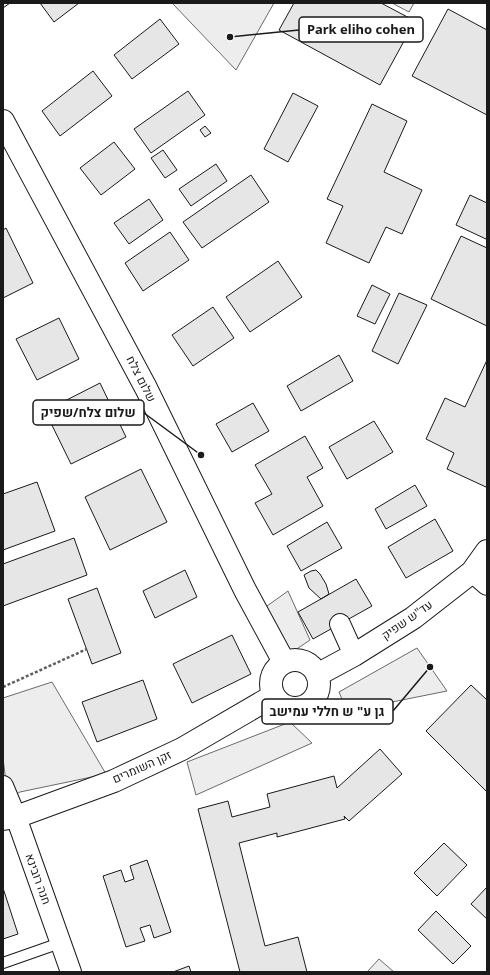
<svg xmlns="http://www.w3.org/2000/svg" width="490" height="975" viewBox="0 0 490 975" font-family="'Noto Sans',Heebo,sans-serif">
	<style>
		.built { fill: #ededed; stroke: #6a6a6a }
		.building { fill: #e6e6e6; stroke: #1a1a1a }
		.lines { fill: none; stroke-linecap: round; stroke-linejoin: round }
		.lane-casing { stroke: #1a1a1a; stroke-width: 12 }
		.street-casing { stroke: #1a1a1a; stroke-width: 22 }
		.secondary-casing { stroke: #1a1a1a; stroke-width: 24 }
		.path { stroke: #5f5f5f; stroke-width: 2.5; stroke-dasharray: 3 2; stroke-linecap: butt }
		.lane { stroke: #fff; stroke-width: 10 }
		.street { stroke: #fff; stroke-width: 20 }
		.secondary { stroke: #fff; stroke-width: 22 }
		.fence { stroke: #1a1a1a; stroke-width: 1; stroke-dasharray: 5 2; stroke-linecap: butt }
		.labels { text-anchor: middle; stroke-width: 3; stroke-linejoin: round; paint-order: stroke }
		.street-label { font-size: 12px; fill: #1a1a1a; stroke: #fff }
		.leader { fill: none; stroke: #1a1a1a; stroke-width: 1.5 }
		.callout-dot { fill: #1a1a1a; stroke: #fff; stroke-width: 1.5 }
		.callout { fill: #fff; stroke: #1a1a1a; stroke-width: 1.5 }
		.callout-label { font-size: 13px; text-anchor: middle; font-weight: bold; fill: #1a1a1a }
	</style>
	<rect width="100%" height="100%" fill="#fff"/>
	<path class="built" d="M 172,3 L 274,3 L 236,70 Z
		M 392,3 L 414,3 L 409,12 Z
		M 288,591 L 310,640 L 282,659 L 260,611 Z
		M 417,648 L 447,691 L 347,711 L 339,692 Z
		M 52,682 L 106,774 L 20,792 L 8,799 L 3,758 L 3,698 Z
		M 290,722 L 312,743 L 196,795 L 187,762 Z
		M 379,959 L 394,972 L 367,972 Z"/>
	<path class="building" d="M 3,3 L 10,3 L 3,8 Z
		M 40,3 L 79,3 L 54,22 Z
		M 294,3 L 381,3 L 415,21 L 380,85 L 279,30 Z
		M 448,9 L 487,30 L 487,115 L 412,76 Z
		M 160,19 L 179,44 L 132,79 L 114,55 Z
		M 93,71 L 112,96 L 60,136 L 42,111 Z
		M 188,91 L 205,115 L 151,153 L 134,129 Z
		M 293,93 L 318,106 L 288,162 L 264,149 Z
		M 372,104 L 407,121 L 384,172 L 422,190 L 402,234 L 386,227 L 369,263 L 326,243 L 343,206 L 327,199 Z
		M 205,126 L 211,133 L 205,137 L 200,130 Z
		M 114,142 L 135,169 L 101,195 L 80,168 Z
		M 163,150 L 177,170 L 165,178 L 151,158 Z
		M 216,164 L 227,181 L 191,206 L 179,189 Z
		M 251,175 L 269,202 L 202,248 L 183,222 Z
		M 470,195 L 487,203 L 487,237 L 486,239 L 456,225 Z
		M 149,199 L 163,220 L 129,244 L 114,223 Z
		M 6,228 L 33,283 L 3,298 L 3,230 Z
		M 170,232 L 189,260 L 143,291 L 125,263 Z
		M 461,236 L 487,248 L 487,326 L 431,299 Z
		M 278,261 L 302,297 L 250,332 L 226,297 Z
		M 372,285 L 390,294 L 375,324 L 357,316 Z
		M 399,293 L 427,305 L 398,364 L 372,351 Z
		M 213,307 L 234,338 L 193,366 L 172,335 Z
		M 59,318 L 79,359 L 37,380 L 16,339 Z
		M 339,355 L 353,381 L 301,411 L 287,386 Z
		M 487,360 L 487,484 L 486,487 L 447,469 L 454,453 L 426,439 L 445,398 L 465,407 Z
		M 100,383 L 126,437 L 71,464 L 45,411 Z
		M 253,403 L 269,431 L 232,452 L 216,424 Z
		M 374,421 L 393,452 L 347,479 L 329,447 Z
		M 305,436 L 323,468 L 307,477 L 323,506 L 273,535 L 255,503 L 272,494 L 255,465 Z
		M 141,469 L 167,522 L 110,550 L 85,497 Z
		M 37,482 L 55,531 L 3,550 L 3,494 Z
		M 415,485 L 427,506 L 386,529 L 375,509 Z
		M 435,519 L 453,551 L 406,578 L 388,547 Z
		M 327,522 L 342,548 L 301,571 L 287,546 Z
		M 74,538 L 87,575 L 3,606 L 3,564 Z
		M 185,570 L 197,597 L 155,618 L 143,591 Z
		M 316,570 L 320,574 L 326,584 L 329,594 L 321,599 L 309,588 L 304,575 L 311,571 Z
		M 356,579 L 372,606 L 313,639 L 298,612 Z
		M 97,588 L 121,653 L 92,664 L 68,599 Z
		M 232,635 L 251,674 L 192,703 L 173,664 Z
		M 143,680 L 157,719 L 97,742 L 82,702 Z
		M 471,685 L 487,700 L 487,792 L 426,731 Z
		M 380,749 L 402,774 L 349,821 L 344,816 L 345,819 L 277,837 L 277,833 L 239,843 L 265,946 L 298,937 L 307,972 L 240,972 L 198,809 L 228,801 L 232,817 L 270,807 L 267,794 L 334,776 L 337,788 Z
		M 444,843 L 467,865 L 437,896 L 414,873 Z
		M 147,860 L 171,932 L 154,938 L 150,925 L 140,928 L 145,941 L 126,947 L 103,876 L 121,870 L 125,882 L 134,879 L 130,866 Z
		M 487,887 L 487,919 L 471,904 Z
		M 3,888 L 18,934 L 3,939 Z
		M 436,911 L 471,946 L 453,964 L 418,930 Z
		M 189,966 L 191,972 L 173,972 Z"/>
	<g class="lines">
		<g class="lane-casing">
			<path id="lane" d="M 3,963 L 60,943"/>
		</g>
		<g class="street-casing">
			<path id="street" d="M 472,572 L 487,585
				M 340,624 L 354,655
				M 3,786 L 16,817 L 71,972"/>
		</g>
		<g class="secondary-casing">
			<path id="secondary" d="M 3,121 L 146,388 L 245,590 L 284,662
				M271 684a24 24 0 1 1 48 0a24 24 0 1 1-48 0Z
				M 317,675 L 354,655 L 413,618 L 472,572 L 487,551
				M 3,819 L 16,817 L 114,781 L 182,749 L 273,696"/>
		</g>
		<path class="path" d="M 3,687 L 87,649"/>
		<use href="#lane" class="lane"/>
		<use href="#street" class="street"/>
		<use href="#secondary" class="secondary"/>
		<path class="fence" d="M 322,722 L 347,711"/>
	</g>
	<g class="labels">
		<g class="street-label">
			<text transform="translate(141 379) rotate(63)" y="4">שלום צלח</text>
			<text transform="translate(407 620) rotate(-35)" y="4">עד"ש שפיק</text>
			<text transform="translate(142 767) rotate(-24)" y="4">זקן השומרים</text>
			<text transform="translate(38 879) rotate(70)" y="4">חנה רובינא</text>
		</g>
	</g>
	<path class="leader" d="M230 37L299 30M201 455L144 413M430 667L393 711"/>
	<g class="callout-dot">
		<circle cx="230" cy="37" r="4"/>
		<circle cx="201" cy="455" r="4"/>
		<circle cx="430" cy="667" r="4"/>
	</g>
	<g class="callout">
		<rect x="299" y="17" width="124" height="25" rx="4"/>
		<rect x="33" y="400" width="111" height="25" rx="4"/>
		<rect x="262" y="699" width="131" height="25" rx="4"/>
	</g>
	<g class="callout-label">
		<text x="361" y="34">Park eliho cohen</text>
		<text x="88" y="417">שלום צלח/שפיק</text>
		<text x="327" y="716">גן ע" ש חללי עמישב</text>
	</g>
	<rect width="490" height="975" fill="none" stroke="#1a1a1a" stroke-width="8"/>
</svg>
